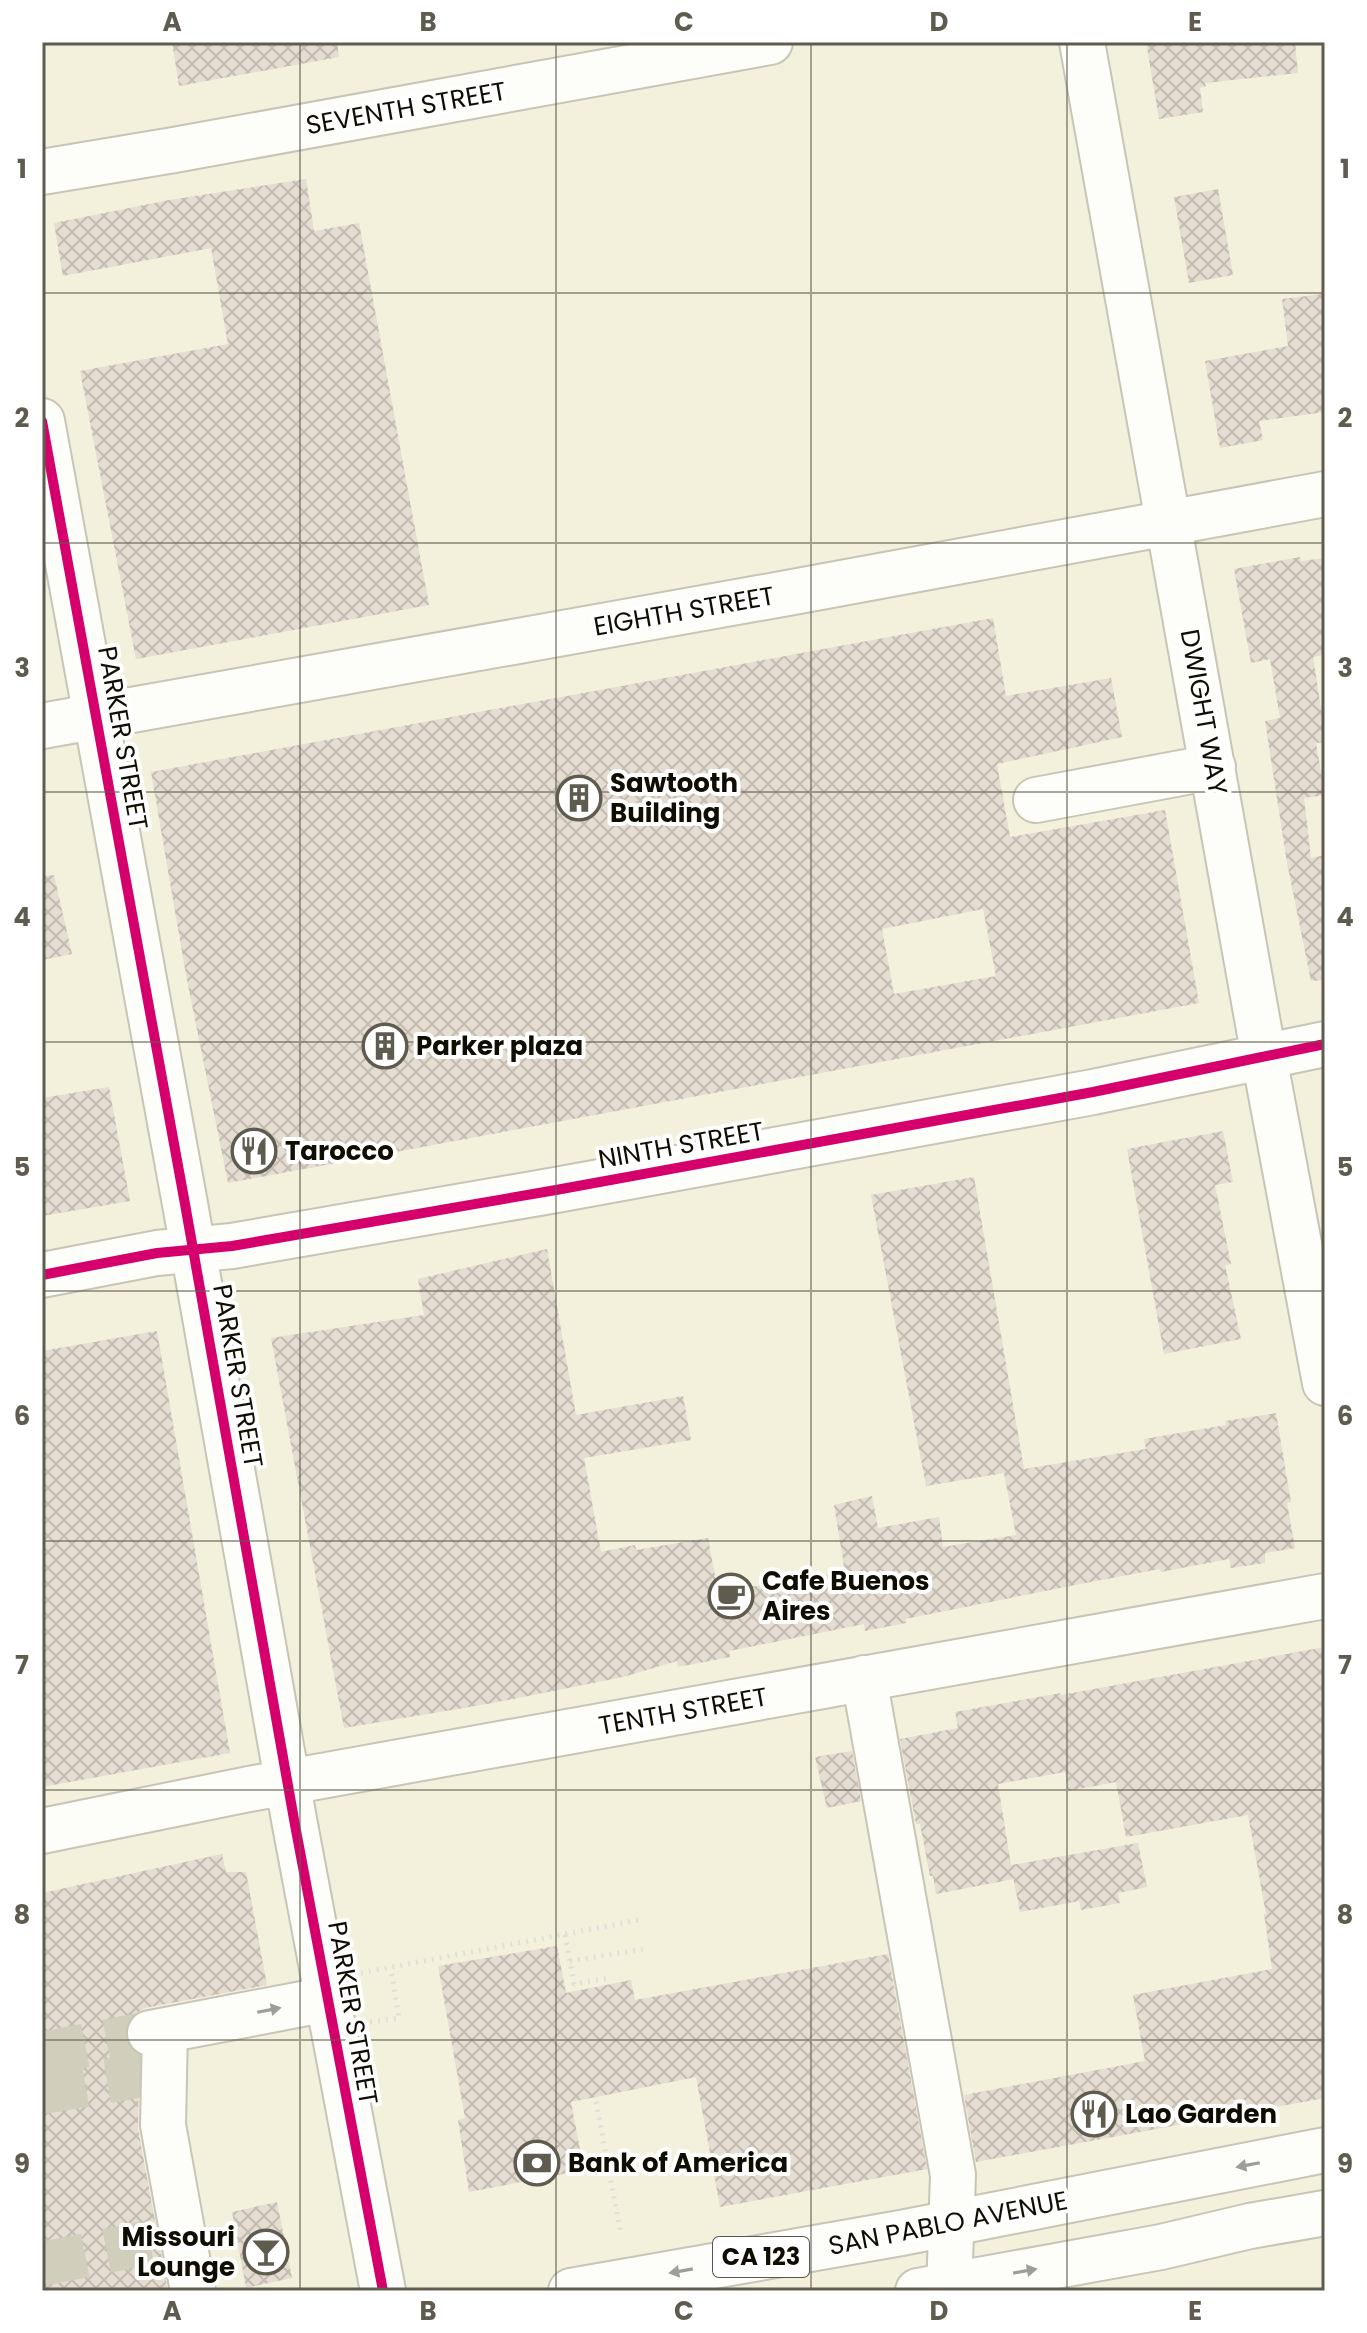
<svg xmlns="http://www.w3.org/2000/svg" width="1367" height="2333" viewBox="0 0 1367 2333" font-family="Poppins,sans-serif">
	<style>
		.building { fill: url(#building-cross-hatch); fill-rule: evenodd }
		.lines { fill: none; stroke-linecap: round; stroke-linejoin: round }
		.minor-tunnel { stroke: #d1cebb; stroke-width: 44; stroke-dasharray: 44 22; stroke-linecap: butt }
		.minor-casing { stroke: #c8c5b6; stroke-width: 48 }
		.major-casing { stroke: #c8c5b6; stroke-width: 48 }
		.path { stroke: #dfded8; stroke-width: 5; stroke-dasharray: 2 6; stroke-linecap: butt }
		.minor { stroke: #fdfdfa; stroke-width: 44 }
		.major { stroke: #fdfdfa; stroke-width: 44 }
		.cycleway-casing { stroke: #fff; stroke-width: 15 }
		.cycleway { stroke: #d6006c; stroke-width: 10 }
		.oneway { fill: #9e9d97 }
		.grid { fill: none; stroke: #5f5c4f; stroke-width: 2; stroke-opacity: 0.55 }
		.labels { text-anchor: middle; stroke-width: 8; stroke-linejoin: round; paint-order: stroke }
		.shield { fill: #fff; stroke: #58564f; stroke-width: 2 }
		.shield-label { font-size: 24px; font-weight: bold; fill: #100d03 }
		.street-label { font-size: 26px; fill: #100d03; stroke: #fff }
		.poi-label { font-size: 26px; font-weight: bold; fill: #100d03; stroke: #fff; text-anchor: start }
		.neatline { fill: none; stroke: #5f5c4f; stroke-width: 3 }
		.grid-label { font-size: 26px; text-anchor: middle; font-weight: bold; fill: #5f5c4f }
	</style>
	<defs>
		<pattern id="building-cross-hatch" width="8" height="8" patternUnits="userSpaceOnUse" patternTransform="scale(2)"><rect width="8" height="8" fill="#e5dcd2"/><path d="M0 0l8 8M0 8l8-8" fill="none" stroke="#c3bcb3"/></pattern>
	</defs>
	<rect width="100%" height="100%" fill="#f3f0dc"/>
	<path class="building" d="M 172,42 L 337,42 L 339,57 L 179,86 Z
		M 1146,42 L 1295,42 L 1298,73 L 1205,83 L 1206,86 L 1200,88 L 1203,112 L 1159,119 Z
		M 306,179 L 314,231 L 359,223 L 429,605 L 136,659 L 80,371 L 228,344 L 211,248 L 63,276 L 54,223 L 169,200 Z
		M 1218,189 L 1233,275 L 1189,283 L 1174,197 Z
		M 1323,294 L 1325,310 L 1325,412 L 1259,421 L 1263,440 L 1220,448 L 1205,361 L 1288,346 L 1282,299 Z
		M 1300,557 L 1301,561 L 1325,558 L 1325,655 L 1313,657 L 1325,733 L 1325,742 L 1316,743 L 1325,795 L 1304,798 L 1311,858 L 1325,855 L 1325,980 L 1311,981 L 1287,863 L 1265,721 L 1280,718 L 1270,659 L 1251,663 L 1234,569 Z
		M 993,618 L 1006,696 L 1111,678 L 1122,737 L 997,764 L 1010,837 L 1165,810 L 1199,1003 L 228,1183 L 186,975 L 151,772 ZM 983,909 L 996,976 L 894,994 L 882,929 Z
		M 54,875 L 72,954 L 42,960 L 42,876 Z
		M 109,1087 L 130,1201 L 42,1216 L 42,1098 Z
		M 1223,1131 L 1233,1182 L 1215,1185 L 1231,1264 L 1225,1265 L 1241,1339 L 1164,1354 L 1127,1149 Z
		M 974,1177 L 1024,1469 L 1146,1449 L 1144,1439 L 1226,1425 L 1225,1421 L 1276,1413 L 1291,1502 L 1287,1503 L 1295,1548 L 1265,1553 L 1265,1563 L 1231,1568 L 1229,1559 L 1161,1572 L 1160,1569 L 1080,1584 L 905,1619 L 906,1623 L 865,1631 L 864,1624 L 729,1651 L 730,1657 L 678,1667 L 677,1661 L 623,1677 L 493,1703 L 344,1728 L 271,1338 L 424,1315 L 418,1279 L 547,1249 L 576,1415 L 683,1396 L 691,1440 L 584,1458 L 601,1552 L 635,1545 L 636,1550 L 708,1538 L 718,1592 L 845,1572 L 834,1505 L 872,1496 L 878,1528 L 939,1517 L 943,1547 L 1016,1535 L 1004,1473 L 926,1486 L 871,1195 Z
		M 157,1331 L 230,1753 L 42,1787 L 42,1351 Z
		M 1325,1647 L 1325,2098 L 976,2162 L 964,2095 L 1145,2061 L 1133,1995 L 1272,1969 L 1264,1914 L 1266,1914 L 1248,1815 L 1126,1837 L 1116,1782 L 1068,1791 L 1065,1772 L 998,1784 L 1011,1865 L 1138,1843 L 1147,1887 L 1118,1893 L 1120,1903 L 1081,1910 L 1079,1901 L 1020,1912 L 1013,1877 L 1014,1879 L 936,1894 L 933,1876 L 930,1876 L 920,1824 L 916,1824 L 900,1739 L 958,1728 L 955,1712 L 1061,1693 L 1061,1695 Z
		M 852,1751 L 861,1801 L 827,1808 L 815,1757 Z
		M 222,1854 L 226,1872 L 246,1872 L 267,1985 L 145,2008 L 133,2015 L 126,2026 L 126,2038 L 131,2049 L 139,2055 L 138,2129 L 168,2291 L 42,2291 L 42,1893 Z
		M 557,1946 L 566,1993 L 631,1980 L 635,2000 L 888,1954 L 927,2169 L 720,2207 L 696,2077 L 571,2102 L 584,2170 L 469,2192 L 458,2120 L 465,2118 L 438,1966 Z
		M 277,2202 L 292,2278 L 246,2288 L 232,2212 Z"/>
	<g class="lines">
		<path class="minor-tunnel" d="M 42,2054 L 150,2033
			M 42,2092 L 149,2074
			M 42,2264 L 165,2239"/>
		<g class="minor-casing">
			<path id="minor" d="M 1082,42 L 1264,1057 L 1325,1383
				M 42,172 L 174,150 L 770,42
				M 42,421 L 185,1204 L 295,1825 L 383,2291
				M 42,726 L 793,592 L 1325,494
				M 1036,800 L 1213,767
				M 42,1275 L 157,1253 L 232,1246 L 556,1190 L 1093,1092 L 1325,1044
				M 864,1678 L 953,2175 L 949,2291
				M 42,1831 L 249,1789 L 1325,1596
				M 165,2031 L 163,2125 L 193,2291
				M 150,2033 L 328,1999"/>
		</g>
		<g class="major-casing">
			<path id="major" d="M 571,2291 L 901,2233 L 1325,2150
				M 918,2291 L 1161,2247 L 1250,2226 L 1325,2213"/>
		</g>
		<path class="path" d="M 565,1935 L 574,1984 L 610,1978
			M 570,1961 L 644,1949
			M 361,1973 L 639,1920
			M 370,2022 L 399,2018 L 391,1969
			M 596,2102 L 621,2234"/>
		<use href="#minor" class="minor"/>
		<use href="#major" class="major"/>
		<g class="cycleway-casing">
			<path id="cycleway" d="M 42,421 L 185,1204 L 295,1825 L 383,2291
				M 42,1275 L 157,1253 L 232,1246 L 556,1190 L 1093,1092 L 1325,1044"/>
		</g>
		<use href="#cycleway" class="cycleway"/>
	</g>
	<defs><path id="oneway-solid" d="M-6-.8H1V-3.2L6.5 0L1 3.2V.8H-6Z" transform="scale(2)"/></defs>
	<g class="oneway">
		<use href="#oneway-solid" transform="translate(269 2010) rotate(-11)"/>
		<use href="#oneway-solid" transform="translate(1248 2165) rotate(169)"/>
		<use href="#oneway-solid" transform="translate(681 2271) rotate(170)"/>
		<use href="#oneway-solid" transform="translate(1025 2271) rotate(-10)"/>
	</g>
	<path class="grid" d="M 300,42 L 300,2291M 556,42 L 556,2291M 811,42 L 811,2291M 1067,42 L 1067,2291M 42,293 L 1325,293M 42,543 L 1325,543M 42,792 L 1325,792M 42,1042 L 1325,1042M 42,1291 L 1325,1291M 42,1541 L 1325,1541M 42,1790 L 1325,1790M 42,2040 L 1325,2040"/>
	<defs>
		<g id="building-ring" transform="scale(2.3)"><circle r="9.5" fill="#fff" stroke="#5f5c4f" stroke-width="1.5"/><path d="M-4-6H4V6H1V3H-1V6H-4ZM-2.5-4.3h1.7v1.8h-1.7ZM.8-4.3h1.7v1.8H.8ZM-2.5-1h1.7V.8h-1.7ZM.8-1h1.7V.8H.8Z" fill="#5f5c4f"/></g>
		<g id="restaurant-ring" transform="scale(2.3)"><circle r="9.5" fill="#fff" stroke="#5f5c4f" stroke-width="1.5"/><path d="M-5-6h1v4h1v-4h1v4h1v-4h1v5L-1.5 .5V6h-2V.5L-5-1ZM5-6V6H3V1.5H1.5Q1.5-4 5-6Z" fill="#5f5c4f"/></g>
		<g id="cafe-ring" transform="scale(2.3)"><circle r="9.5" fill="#fff" stroke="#5f5c4f" stroke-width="1.5"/><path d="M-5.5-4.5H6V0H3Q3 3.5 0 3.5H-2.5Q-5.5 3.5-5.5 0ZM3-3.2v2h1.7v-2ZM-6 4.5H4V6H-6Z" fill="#5f5c4f"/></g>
		<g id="bank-ring" transform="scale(2.3)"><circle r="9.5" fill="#fff" stroke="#5f5c4f" stroke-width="1.5"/><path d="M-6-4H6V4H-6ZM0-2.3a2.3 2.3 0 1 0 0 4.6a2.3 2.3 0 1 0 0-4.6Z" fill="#5f5c4f"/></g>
		<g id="bar-ring" transform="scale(2.3)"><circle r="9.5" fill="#fff" stroke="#5f5c4f" stroke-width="1.5"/><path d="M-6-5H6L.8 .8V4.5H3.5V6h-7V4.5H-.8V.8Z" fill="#5f5c4f"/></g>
	</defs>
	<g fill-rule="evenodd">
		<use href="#building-ring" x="579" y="798"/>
		<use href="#building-ring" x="385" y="1046"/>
		<use href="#restaurant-ring" x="254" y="1151"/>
		<use href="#cafe-ring" x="731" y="1596"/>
		<use href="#restaurant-ring" x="1094" y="2114"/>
		<use href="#bank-ring" x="537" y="2163"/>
		<use href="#bar-ring" x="266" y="2252"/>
	</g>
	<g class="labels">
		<rect class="shield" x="713" y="2237" width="96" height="40" rx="6"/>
		<g class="shield-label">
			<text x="761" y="2265">CA 123</text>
		</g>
		<g class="street-label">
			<text transform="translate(406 108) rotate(-10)" y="9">SEVENTH STREET</text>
			<text transform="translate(684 611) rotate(-10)" y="9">EIGHTH STREET</text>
			<text transform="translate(1204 712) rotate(80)" y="9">DWIGHT WAY</text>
			<text transform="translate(123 738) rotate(80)" y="9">PARKER STREET</text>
			<text transform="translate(681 1145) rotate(-10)" y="9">NINTH STREET</text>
			<text transform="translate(238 1376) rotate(80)" y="9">PARKER STREET</text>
			<text transform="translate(683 1711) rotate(-10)" y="9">TENTH STREET</text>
			<text transform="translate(353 2013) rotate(80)" y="9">PARKER STREET</text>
			<text transform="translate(948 2223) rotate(-11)" y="9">SAN PABLO AVENUE</text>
		</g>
		<g class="poi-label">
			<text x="610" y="792">Sawtooth<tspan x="610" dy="30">Building</tspan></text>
			<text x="416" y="1055">Parker plaza</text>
			<text x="285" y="1160">Tarocco</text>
			<text x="762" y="1590">Cafe Buenos<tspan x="762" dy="30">Aires</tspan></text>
			<text x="1125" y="2123">Lao Garden</text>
			<text x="568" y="2172">Bank of America</text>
			<text x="235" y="2246" text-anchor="end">Missouri<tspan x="235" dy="30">Lounge</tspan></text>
		</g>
	</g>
	<rect width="1367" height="2333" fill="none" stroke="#ffffff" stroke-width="88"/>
	<rect x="44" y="44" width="1279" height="2245" class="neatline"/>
	<g class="grid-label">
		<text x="172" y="31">A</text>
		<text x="428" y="31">B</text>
		<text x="684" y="31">C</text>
		<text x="939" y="31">D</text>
		<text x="1195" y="31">E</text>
		<text x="22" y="178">1</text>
		<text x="1345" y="178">1</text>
		<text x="22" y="427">2</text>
		<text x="1345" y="427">2</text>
		<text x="22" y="677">3</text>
		<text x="1345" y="677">3</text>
		<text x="22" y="926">4</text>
		<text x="1345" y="926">4</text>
		<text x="22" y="1176">5</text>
		<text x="1345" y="1176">5</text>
		<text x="22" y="1425">6</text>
		<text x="1345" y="1425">6</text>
		<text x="22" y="1674">7</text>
		<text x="1345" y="1674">7</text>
		<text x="22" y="1924">8</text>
		<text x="1345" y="1924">8</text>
		<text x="22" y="2173">9</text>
		<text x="1345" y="2173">9</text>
		<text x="172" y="2320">A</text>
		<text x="428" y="2320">B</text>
		<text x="684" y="2320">C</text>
		<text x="939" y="2320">D</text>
		<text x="1195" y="2320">E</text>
	</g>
</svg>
